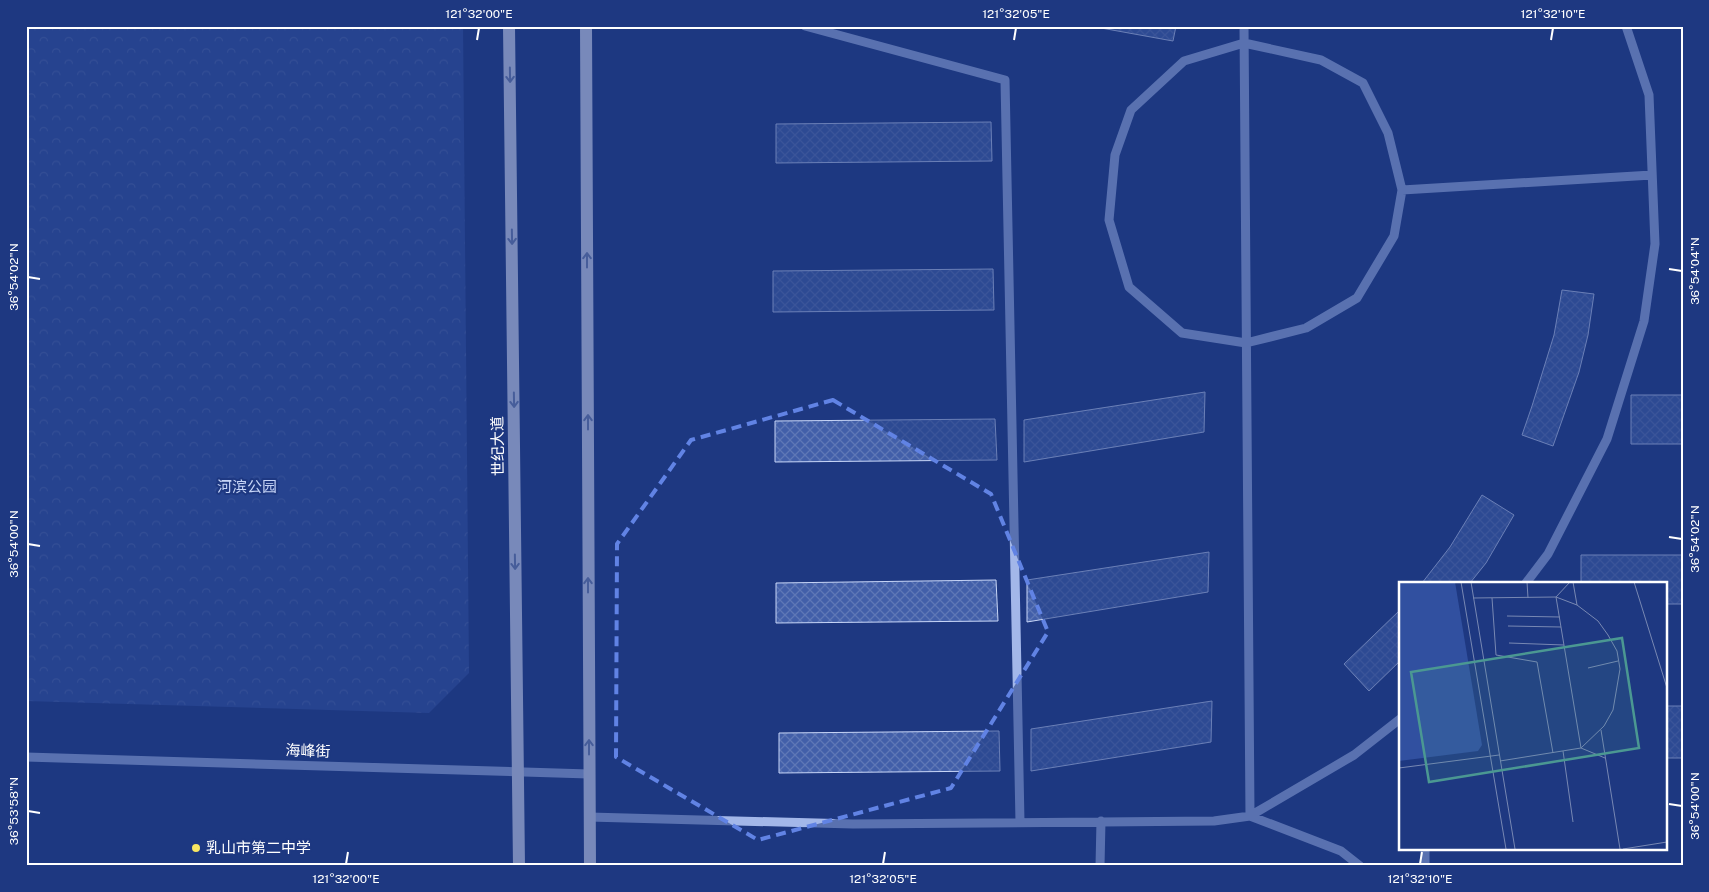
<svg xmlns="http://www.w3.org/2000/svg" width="1709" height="892" viewBox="0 0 1709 892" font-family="'Public Sans','Noto Sans SC',sans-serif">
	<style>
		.forest { fill: url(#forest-crowns) }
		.building { fill: url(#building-cross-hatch); stroke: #c7d5f7 }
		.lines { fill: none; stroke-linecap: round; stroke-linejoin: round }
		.minor { stroke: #a3b7e9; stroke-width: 9 }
		.major { stroke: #e6ebfe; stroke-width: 12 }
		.oneway { stroke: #7889b9 }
		.marked { fill: none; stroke: #6183e4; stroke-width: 4; stroke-dasharray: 10 6; stroke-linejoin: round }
		.ticks { fill: none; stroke: #fff; stroke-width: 2 }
		.poi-dot { fill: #f8e662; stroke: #1e3881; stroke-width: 2 }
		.labels { text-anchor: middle; stroke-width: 4; stroke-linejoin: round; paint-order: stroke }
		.street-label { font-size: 15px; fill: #fff; stroke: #1e3881 }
		.park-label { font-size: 15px; fill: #c7d5f7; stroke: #1e3881 }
		.poi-label { font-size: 15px; fill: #fff; stroke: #1e3881; text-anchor: start }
		.inset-road { fill: none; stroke: #7888b3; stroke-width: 1 }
		.view { fill: #4b9892; fill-opacity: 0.15; stroke: #4b9892; stroke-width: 2.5 }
		.inset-edge { fill: none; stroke: #fff; stroke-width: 2.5 }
		.neatline { fill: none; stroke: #fff; stroke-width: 2 }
		.ticks-label { font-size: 12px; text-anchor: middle; fill: #fff }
	</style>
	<defs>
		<pattern id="forest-crowns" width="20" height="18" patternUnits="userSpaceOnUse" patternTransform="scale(1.25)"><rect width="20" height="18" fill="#3150a0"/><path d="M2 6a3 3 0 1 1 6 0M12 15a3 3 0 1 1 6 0" fill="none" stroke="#506aae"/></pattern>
		<pattern id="building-cross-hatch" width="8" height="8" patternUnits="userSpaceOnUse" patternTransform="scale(1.25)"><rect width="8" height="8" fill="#425fa9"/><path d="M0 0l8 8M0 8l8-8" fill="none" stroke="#5e77b6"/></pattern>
	</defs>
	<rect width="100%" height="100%" fill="#1e3881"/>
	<path class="forest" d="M 26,26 L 463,26 L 469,673 L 429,713 L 26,701 Z"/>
	<path class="building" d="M 1090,26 L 1176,26 L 1173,41 Z
		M 991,122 L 992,161 L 776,163 L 776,124 Z
		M 993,269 L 994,310 L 773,312 L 773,271 Z
		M 1562,290 L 1594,294 L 1588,335 L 1579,372 L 1553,446 L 1522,435 L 1532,406 L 1554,335 Z
		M 1205,392 L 1204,432 L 1024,462 L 1024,420 Z
		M 1631,395 L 1683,395 L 1683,444 L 1631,444 Z
		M 995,419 L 997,460 L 775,462 L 775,421 Z
		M 1482,495 L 1514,515 L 1486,563 L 1470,583 L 1422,583 L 1450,547 Z
		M 1209,552 L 1208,592 L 1027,622 L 1027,580 Z
		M 1581,555 L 1683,555 L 1683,604 L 1665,604 L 1665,583 L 1581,583 Z
		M 996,580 L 998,621 L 776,623 L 776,583 Z
		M 1400,610 L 1400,661 L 1369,691 L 1344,664 Z
		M 1212,701 L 1211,742 L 1031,771 L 1031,729 Z
		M 1665,706 L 1683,706 L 1683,758 L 1665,758 Z
		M 999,731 L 1000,771 L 779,773 L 779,733 Z"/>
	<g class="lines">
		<path class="minor" d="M 805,26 L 1005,80 L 1020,822
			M 1244,26 L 1250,816 L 1341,851 L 1360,866
			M 1244,43 L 1321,60 L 1363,83 L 1388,133 L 1402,190 L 1394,236 L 1357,298 L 1306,328 L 1246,343 L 1182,333 L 1129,287 L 1109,220 L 1115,155 L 1131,110 L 1184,61 Z
			M 1402,190 L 1652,175
			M 1526,583 L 1548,554 L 1607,439 L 1644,321 L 1655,244 L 1649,95 L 1626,26
			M 26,757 L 589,774
			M 589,817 L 853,824 L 1214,821 L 1250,816 L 1354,755 L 1400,719
			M 1100,866 L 1101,821
			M 1425,866 L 1425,848"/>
		<path class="major" d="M 509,26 L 519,866
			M 586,26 L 590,866"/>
	</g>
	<defs><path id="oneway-shaft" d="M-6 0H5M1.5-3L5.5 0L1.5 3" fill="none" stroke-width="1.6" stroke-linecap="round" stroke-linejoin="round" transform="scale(1.25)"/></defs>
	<g class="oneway">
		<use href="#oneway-shaft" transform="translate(510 75) rotate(89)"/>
		<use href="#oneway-shaft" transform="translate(512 237) rotate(89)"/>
		<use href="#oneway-shaft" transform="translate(587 260) rotate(-90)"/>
		<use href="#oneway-shaft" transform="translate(514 400) rotate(89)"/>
		<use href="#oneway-shaft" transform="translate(588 422) rotate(-90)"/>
		<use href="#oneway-shaft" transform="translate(515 562) rotate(89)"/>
		<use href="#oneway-shaft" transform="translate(588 585) rotate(-90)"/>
		<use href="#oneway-shaft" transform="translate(589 747) rotate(-90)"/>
	</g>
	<path d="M0 0H1709V892H0ZM 833,400 L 991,494 L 1048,632 L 951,788 L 758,840 L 616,757 L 617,544 L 691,440 Z" fill="#1e3881" fill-opacity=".55" fill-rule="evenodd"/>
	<path class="marked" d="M 833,400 L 991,494 L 1048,632 L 951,788 L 758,840 L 616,757 L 617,544 L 691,440 Z"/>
	<path class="ticks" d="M 477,40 L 479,28M 1014,40 L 1016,28M 1551,40 L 1553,28M 1669,269 L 1682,271M 28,277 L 40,279M 1669,537 L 1682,539M 28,544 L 40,546M 1669,804 L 1682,806M 28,811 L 40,813M 346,864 L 348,852M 883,864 L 885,852M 1420,864 L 1422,852"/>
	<circle class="poi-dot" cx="196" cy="848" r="5"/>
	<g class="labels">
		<g class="street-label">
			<text transform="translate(498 446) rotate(-91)" y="5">世纪大道</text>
			<text transform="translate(308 751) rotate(2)" y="5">海峰街</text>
		</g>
		<g class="park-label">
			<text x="247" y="492">河滨公园</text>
		</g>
		<g class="poi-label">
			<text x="206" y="853">乳山市第二中学</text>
		</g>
	</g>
	<g transform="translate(1399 582)">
		<rect width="268" height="268" fill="#1e3881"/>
		<path d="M 0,0 L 56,0 L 83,163 L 79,169 L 0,179 Z" fill="#3150a0"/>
		<path class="inset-road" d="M 62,0 L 107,267M 72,0 L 116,267M 128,0 L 129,16M 171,0 L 157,15 L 182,166 L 206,176M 174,0 L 178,23M 235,0 L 268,106M 74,16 L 157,15 L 178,23 L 199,39 L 209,53 L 218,69 L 221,87 L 214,128 L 205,144 L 182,166 L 101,179M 93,16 L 97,73 L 138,80 L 154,171M 108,34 L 161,35M 109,44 L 162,45M 110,61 L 165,63M 189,86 L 219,79M 202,148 L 221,267M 164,169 L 174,240M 0,186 L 100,173M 224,267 L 268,260"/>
		<path class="view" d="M 223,56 L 240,166 L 30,200 L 12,90 Z"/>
		<rect width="268" height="268" class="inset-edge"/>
	</g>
	<rect width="1709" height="892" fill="none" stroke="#1e3881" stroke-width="55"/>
	<rect x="28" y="28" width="1654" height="836" class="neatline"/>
	<g class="ticks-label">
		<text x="479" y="18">121°32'00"E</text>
		<text x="1016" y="18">121°32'05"E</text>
		<text x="1553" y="18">121°32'10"E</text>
		<text transform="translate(1695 271) rotate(-90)" y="4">36°54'04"N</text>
		<text transform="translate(14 277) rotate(-90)" y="4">36°54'02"N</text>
		<text transform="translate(1695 539) rotate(-90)" y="4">36°54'02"N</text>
		<text transform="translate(14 544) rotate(-90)" y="4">36°54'00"N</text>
		<text transform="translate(1695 806) rotate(-90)" y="4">36°54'00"N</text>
		<text transform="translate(14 811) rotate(-90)" y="4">36°53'58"N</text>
		<text x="346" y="883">121°32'00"E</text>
		<text x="883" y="883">121°32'05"E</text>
		<text x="1420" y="883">121°32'10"E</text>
	</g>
</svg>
